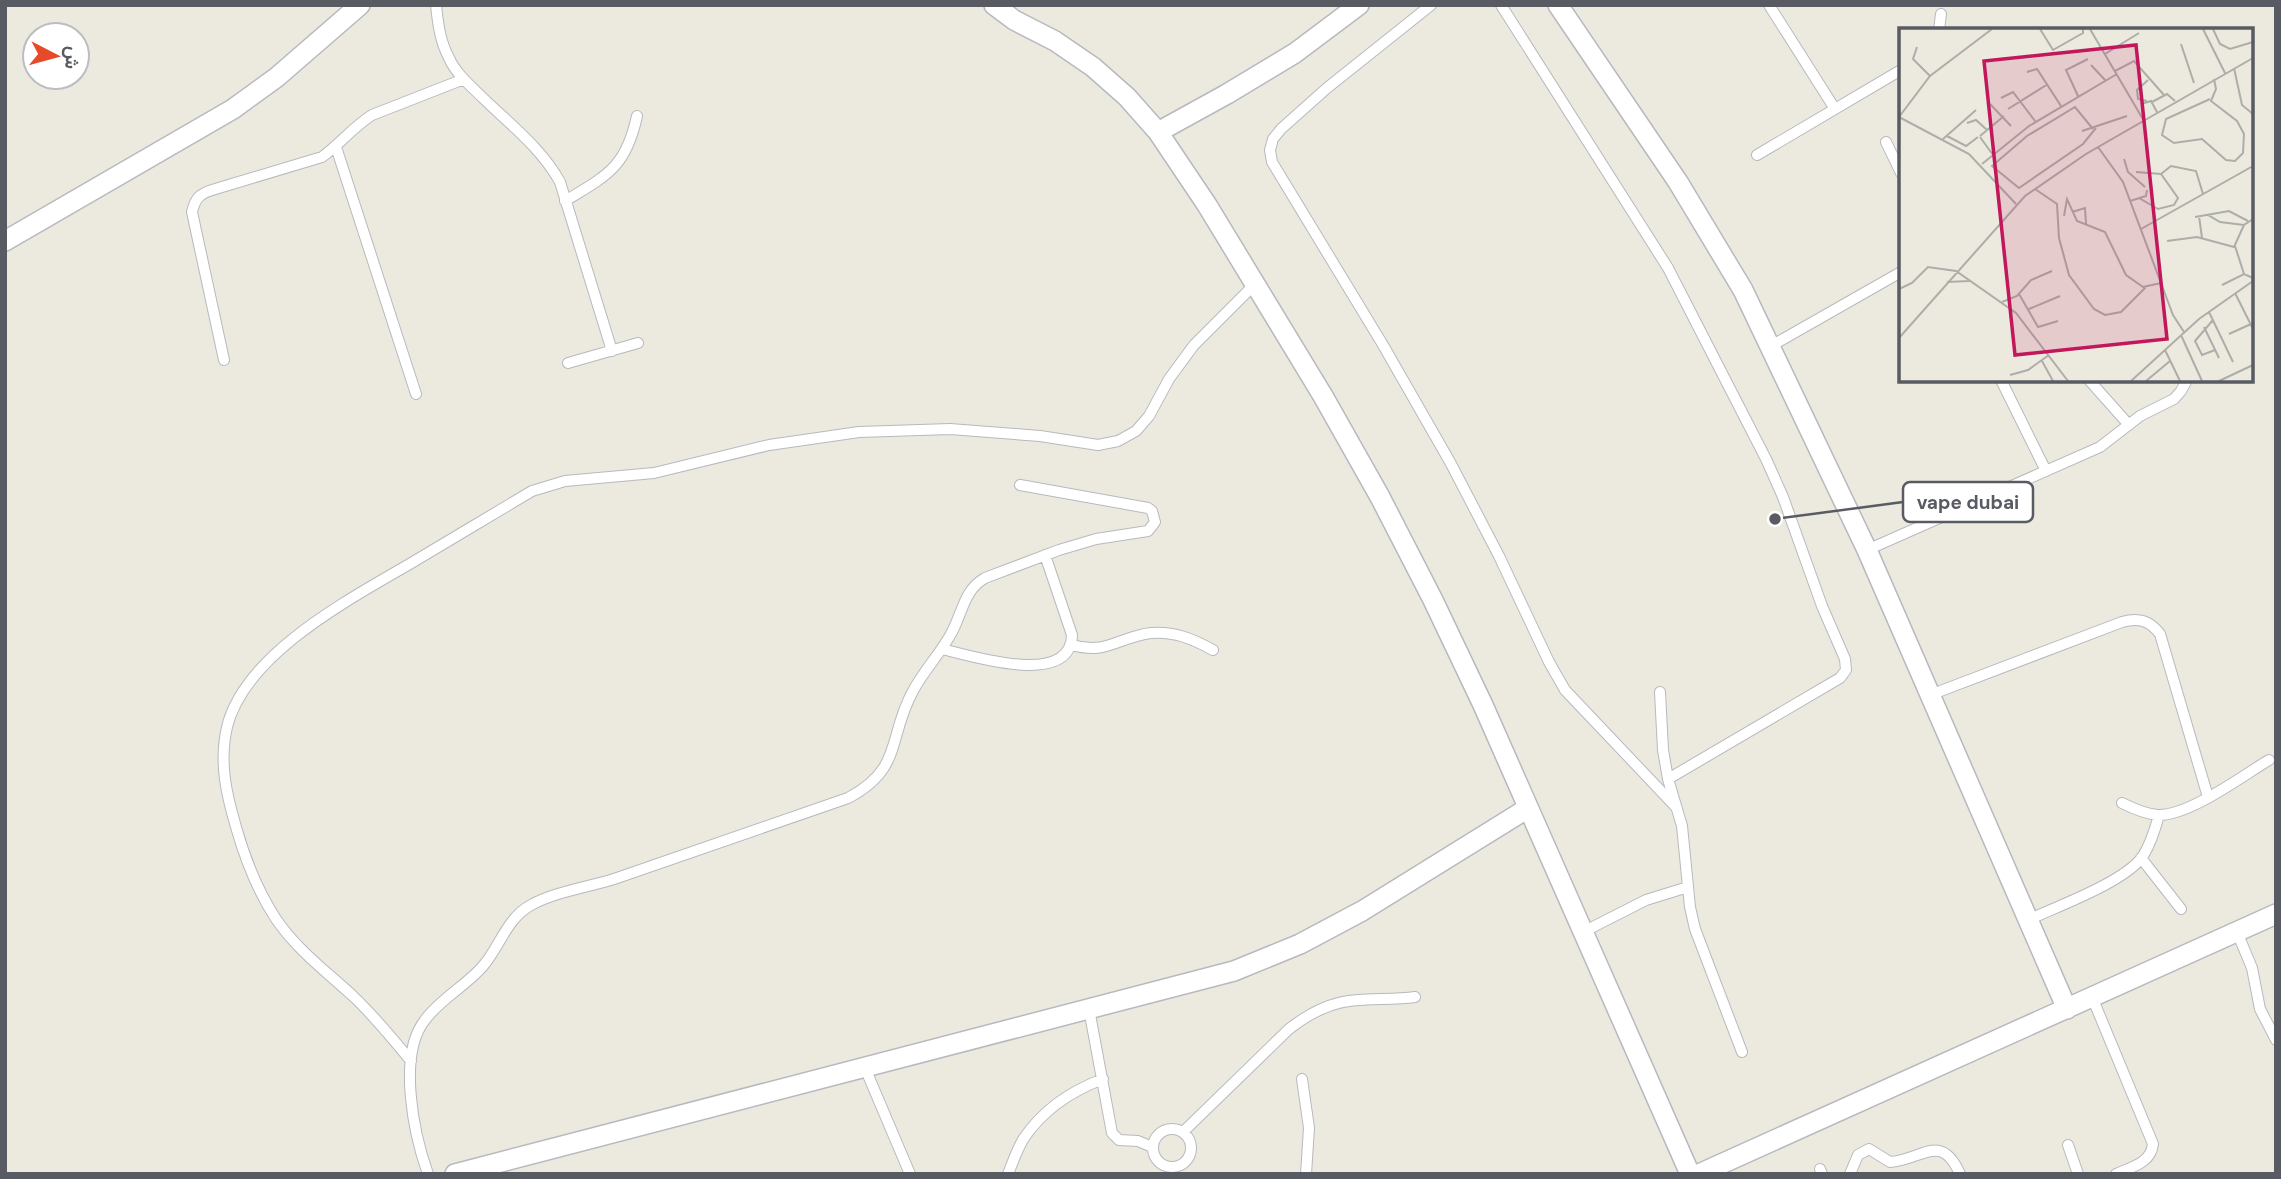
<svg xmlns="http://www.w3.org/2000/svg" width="2281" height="1179" viewBox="0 0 2281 1179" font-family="'DM Sans',Vazirmatn,sans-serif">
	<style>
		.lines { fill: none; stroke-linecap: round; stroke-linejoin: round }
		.service-casing { stroke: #b7b9bf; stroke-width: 12 }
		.minor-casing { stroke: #b7b9bf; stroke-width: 22 }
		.service { stroke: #fff; stroke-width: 10 }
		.minor { stroke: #fff; stroke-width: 19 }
		.inset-road { fill: none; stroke: #adada9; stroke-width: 2 }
		.view { fill: #c2185b; fill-opacity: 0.15; stroke: #c2185b; stroke-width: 3.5 }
		.inset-edge { fill: none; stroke: #585b61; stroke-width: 3.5 }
		.leader { fill: none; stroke: #585b61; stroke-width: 2.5 }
		.callout-dot { fill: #585b61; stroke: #fff; stroke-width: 2.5 }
		.callout { fill: #fff; stroke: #585b61; stroke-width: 2.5 }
		.callout-label { font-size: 19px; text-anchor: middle; font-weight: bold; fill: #585b61 }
	</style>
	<rect width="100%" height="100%" fill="#eceadf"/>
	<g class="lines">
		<g class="service-casing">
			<path id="service" d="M 436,5 C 438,24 440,41 449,58 C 456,74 471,86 484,99 C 511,125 542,149 560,182 L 612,351
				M 1431,5 L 1327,88 L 1281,129 L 1273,139 L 1270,150 L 1272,162 L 1383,345 L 1450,462 L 1499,556 L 1549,662 L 1565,690 L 1676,807
				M 1501,5 L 1668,268 L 1766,459 L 1783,497 L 1822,606 L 1845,659 L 1846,670 L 1840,678 L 1668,779
				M 1769,5 L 1835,109
				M 1939,30 L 1941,14
				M 1886,142 L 1901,173
				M 336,147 L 416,394
				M 1757,155 L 1901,70
				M 565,201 C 608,175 626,167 637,116
				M 1771,346 L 1901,272
				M 224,360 L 192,212 C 195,199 199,194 212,190 L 322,157 C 340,144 353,127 372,115 L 464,79
				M 568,363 L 638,343
				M 2001,380 L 2046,471
				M 2089,380 L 2129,425
				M 1867,550 L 2100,447 L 2140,416 L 2174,399 L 2181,391 L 2187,380
				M 1072,645 C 1108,655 1118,637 1151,633 C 1174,631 1193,639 1213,650
				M 942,649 C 972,656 1071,688 1072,635 L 1045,555
				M 1660,692 L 1663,750 L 1668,779 L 1682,826 L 1690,907 L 1695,929 L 1742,1052
				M 1930,695 L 2122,622 C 2139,617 2150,621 2160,634 L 2208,797
				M 2122,803 C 2134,809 2145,814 2158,815 C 2189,816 2242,776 2269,760
				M 2141,858 L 2181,909
				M 2028,920 C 2058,906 2125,882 2143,856 C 2151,843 2155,830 2159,815
				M 1583,932 L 1646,900 L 1688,887
				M 2237,932 L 2252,968 L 2260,1009 L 2276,1040
				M 2092,997 L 2153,1144 C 2151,1163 2132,1167 2116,1174
				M 1089,1009 L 1112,1133 L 1119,1140 L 1138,1141 L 1152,1147
				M 411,1061 C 393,1039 375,1017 354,997 C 327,972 297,950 276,919 C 257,890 245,859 236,827 C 226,793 219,762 227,727 C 245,653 352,598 413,562 C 453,538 492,515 532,491 L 565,481 L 654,473 L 769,445 L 859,432 L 950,429 L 1040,436 L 1098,445 L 1118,441 L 1136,431 L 1149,416 L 1169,379 L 1194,345 L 1255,284
				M 865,1068 L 910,1174
				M 1302,1079 L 1309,1128 L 1306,1174
				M1153 1148a19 19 0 1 1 38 0a19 19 0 1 1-38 0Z
				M 1183,1132 L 1289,1029 C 1307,1015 1326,1004 1349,1001 C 1371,998 1393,1000 1415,997
				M 2068,1145 L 2078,1174
				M 1820,1169 L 1822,1174
				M 428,1174 C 414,1135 397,1055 425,1020 C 440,999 466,986 483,966 C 500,946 507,918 531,905 C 557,891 590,887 617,878 C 694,852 771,825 848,798 C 904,768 887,738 913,691 C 924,670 941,653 952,632 C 963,611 964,590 985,578 L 1059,550 L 1096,539 L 1148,531 L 1155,522 L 1152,511 L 1148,508 L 1020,485
				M 1008,1174 C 1013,1162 1017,1149 1024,1138 C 1043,1110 1071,1091 1103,1079
				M 1850,1174 L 1858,1155 L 1869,1149 L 1890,1162 C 1922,1160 1941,1131 1960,1174"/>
		</g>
		<g class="minor-casing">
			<path id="minor" d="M 994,5 L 1014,20 L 1055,41 L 1093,67 L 1127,97 L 1158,132 L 1207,205 L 1323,396 L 1380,497 L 1433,600 L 1483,705 L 1690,1174
				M 1558,5 L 1678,182 L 1743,290 L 1867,550 L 2067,1009
				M 1158,132 L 1227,94 L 1295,53 L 1359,5
				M 5,241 L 233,109 L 277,77 L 360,5
				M 455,1174 L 1234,971 L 1300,944 L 1362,911 L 1528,808
				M 1699,1174 L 2276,914"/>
		</g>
		<use href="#service" class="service"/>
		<use href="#minor" class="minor"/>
	</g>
	<g transform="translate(1899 28)">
		<rect width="354" height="354" fill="#eceadf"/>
		<path class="inset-road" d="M 141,1 L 154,22 L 184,5 L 184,1M 191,1 L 245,93M 304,1 L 326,45M 314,1 L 321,16 L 331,21 L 354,14M 282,16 L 295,55M 18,19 L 14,31 L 31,48M 206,26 L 240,5M 192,37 L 207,53M 335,40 L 343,77 L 354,86M 216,43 L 235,33 L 265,67M 128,44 L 138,41 L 162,78M 179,68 L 167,42 L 189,31M 102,70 L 114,64 L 136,93M 311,71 L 267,91 L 263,107 L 275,115 L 303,111 L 327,132 L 336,133 L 344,125 L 345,106 L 338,93 L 312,73 L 317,61 L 315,51M 248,73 L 239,71 L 238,62 L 249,52M 253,74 L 268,66 L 276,73M 91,76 L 112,98M 242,76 L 252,73 L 258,84M 109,81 L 149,56M 0,89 L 70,126 L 117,176M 0,89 L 31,48 L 93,1M 68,95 L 77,92 L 88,102M 194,101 L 176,79 L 128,108 L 93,138 L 120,160 L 184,116 L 197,100M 183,103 L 228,88M 48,108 L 67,118 L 79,109M 81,108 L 105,88M 81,109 L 94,127M 44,111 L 77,82M 199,119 L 224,154 L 274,287 L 285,304M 225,131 L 229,144 L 246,159M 83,136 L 130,98 L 218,46M 237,144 L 262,146 L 279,170 L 275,177 L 259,181 L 240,170M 262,146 L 272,138 L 297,143 L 304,166M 136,161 L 158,176 L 160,210 L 170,247 L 195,281 L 206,287 L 222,284 L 247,259M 231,173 L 247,168 L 248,162M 173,184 L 186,180 L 187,196M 309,187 L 321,194 L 345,197M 165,188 L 168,171 L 178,193 L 206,204 L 227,247 L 244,259 L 262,255M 300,188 L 303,210M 296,189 L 330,183 L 349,193M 242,201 L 354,138M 268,213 L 298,209 L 335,219 L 345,197 L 354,191M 336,218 L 345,246M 48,254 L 70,253M 323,257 L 345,246 L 354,250M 0,261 L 13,255 L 29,239 L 57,243 L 117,285 L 169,353M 336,265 L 354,301M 120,266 L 139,299 L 159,293M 103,274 L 118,268 L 132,252 L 153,243M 130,281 L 161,268M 310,284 L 334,334M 314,292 L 296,313 L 303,327 L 316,322M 305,299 L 320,330M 330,306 L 352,296M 282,307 L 303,353M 0,310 L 126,168 L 187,126 L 354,30M 266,322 L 281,353M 143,333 L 154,353M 111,347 L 129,342 L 150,327M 232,353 L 300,291 L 354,253M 247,353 L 271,333M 320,353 L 354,337"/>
		<path class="view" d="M 237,17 L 268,311 L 116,327 L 85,33 Z"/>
		<rect width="354" height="354" class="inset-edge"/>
	</g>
	<path class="leader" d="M1775 519L1903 502"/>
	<circle class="callout-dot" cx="1775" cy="519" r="7"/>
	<rect class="callout" x="1903" y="482" width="130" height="40" rx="7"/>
	<g class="callout-label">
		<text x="1968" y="509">vape dubai</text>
	</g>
	<rect width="2281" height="1179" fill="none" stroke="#585b61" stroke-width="14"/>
	<g transform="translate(56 56) rotate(96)"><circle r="33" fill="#ffffff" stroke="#bcbdc0" stroke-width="2"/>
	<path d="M0-5L12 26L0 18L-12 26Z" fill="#e74a2a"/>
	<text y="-10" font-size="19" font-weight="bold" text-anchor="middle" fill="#585b61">ش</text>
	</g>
</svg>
